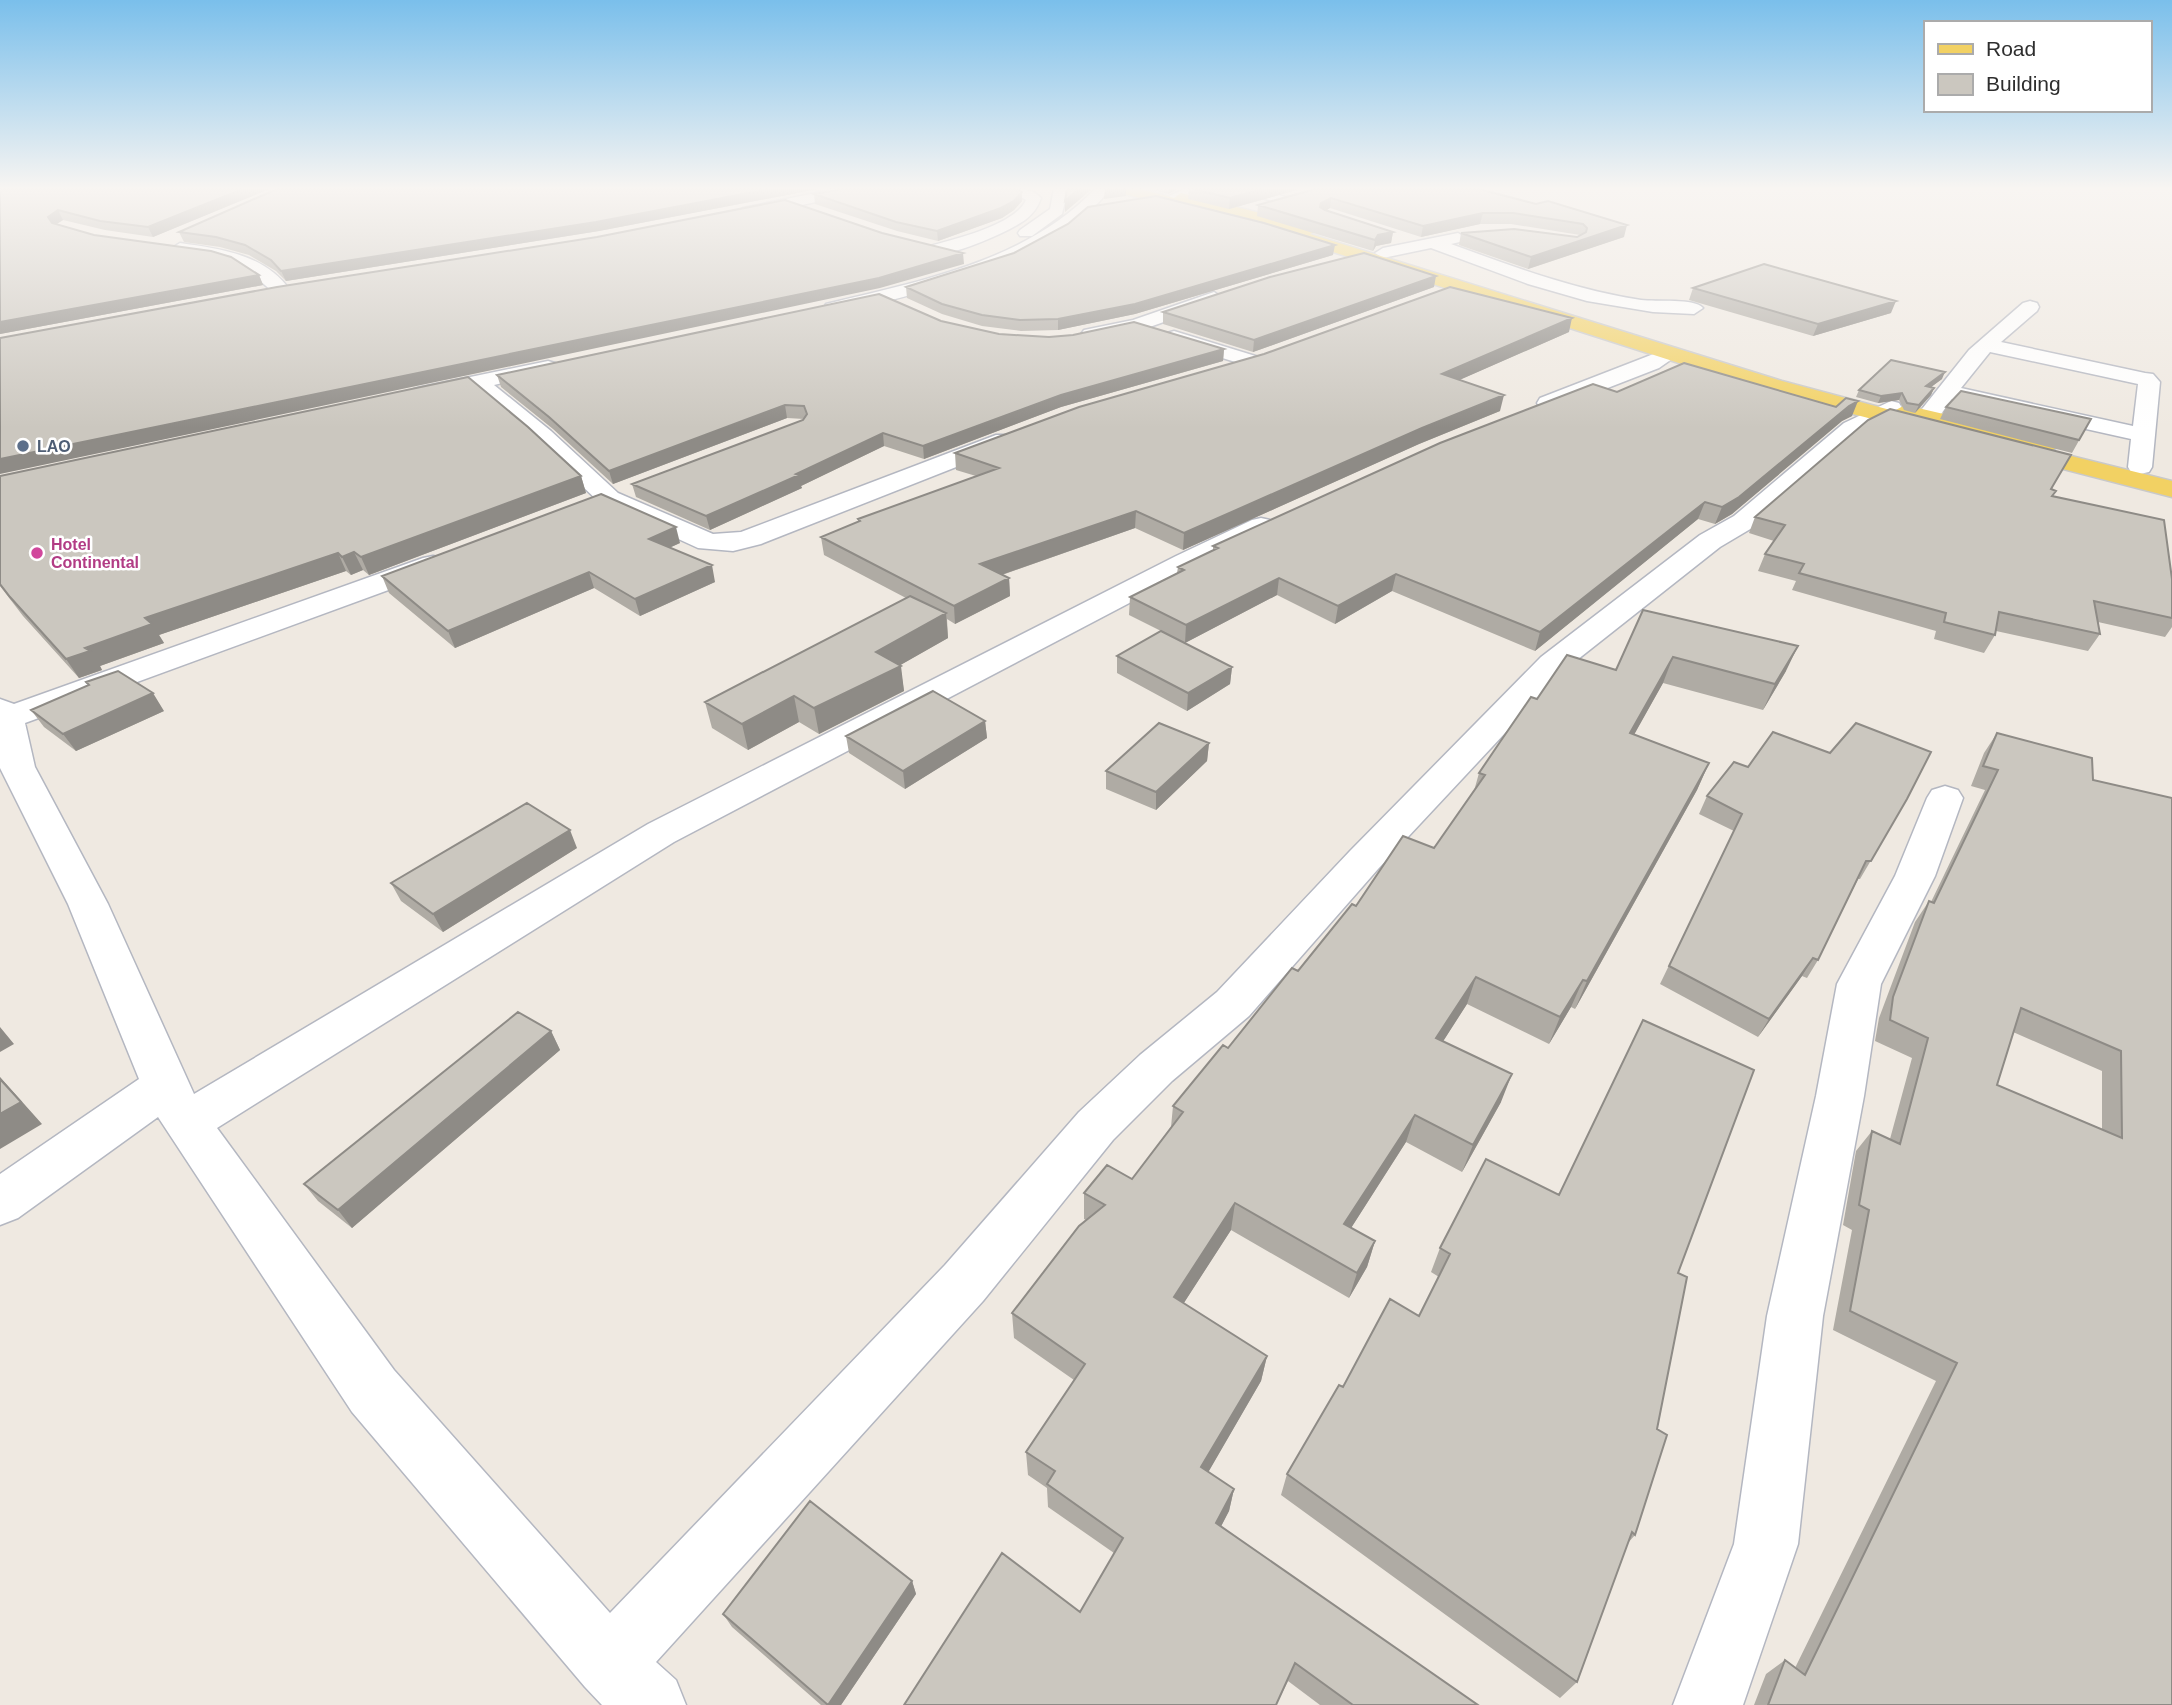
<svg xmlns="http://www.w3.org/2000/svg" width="2172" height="1705" viewBox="0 0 2172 1705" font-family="Helvetica,sans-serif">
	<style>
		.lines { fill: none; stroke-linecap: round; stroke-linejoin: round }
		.minor-casing { stroke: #b4b7c1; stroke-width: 3 }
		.major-casing { stroke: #c9c9c9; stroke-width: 3 }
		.minor { fill: #fff; fill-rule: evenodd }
		.major { fill: #f2d163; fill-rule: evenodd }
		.wall { fill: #afaba4; fill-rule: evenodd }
		.shaded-wall { fill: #8e8b86 }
		.building { fill: #cbc7bf; stroke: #8e8b86; stroke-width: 2; fill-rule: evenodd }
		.service-dot { fill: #5c6f8a; stroke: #fff; stroke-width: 2.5 }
		.hotel-dot { fill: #d1479c; stroke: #fff; stroke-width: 2.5 }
		.labels { text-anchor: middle; stroke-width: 5; stroke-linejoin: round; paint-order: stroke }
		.far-service-label { font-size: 16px; font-weight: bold; fill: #4e5e75; stroke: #fff; text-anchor: start }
		.far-hotel-label { font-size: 16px; font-weight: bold; fill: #b23c85; stroke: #fff; text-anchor: start }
	</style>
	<rect width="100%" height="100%" fill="#efe9e1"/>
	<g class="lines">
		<g class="minor-casing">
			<path id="minor" d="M 835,189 L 864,189 L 857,193 L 743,218 L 735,213 L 743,208 Z
				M 1007,189 C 1020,189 1032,188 1041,198 C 1038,207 1033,214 1025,220 C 1008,232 949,258 930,254 L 928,250 L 930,246 C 955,239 1015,225 1026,200 Z
				M 1054,189 L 1068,189 L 1062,214 L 1032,236 L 1020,236 L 1018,233 L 1020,230 L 1050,209 Z
				M 1095,189 L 1109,190 C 1051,267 923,292 833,314 L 824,308 L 826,304 C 920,281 1025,262 1095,189 Z
				M 1185,189 L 1210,189 L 1176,200 L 1169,196 Z
				M 1235,189 L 1259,189 L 1292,199 L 1294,202 L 1287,206 Z
				M 1458,233 L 1466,238 L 1464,241 L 1451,244 C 1514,267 1575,290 1641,300 C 1656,302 1695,298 1703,308 L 1694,314 L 1653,312 L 1587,301 L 1528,284 L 1431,248 L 1383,258 L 1375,253 L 1383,248 Z
				M 180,243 C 221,249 264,254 290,290 L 281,295 C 268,292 255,273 240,266 C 219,257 196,257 174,252 L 172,248 Z
				M 1214,292 L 1223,298 L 1220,302 L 1144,329 L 1091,340 L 1081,334 L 1084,330 L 1133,320 Z
				M 2030,301 L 2037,303 L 2039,307 L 2037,311 L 2001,342 L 2145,373 L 2153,374 L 2160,382 L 2152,467 L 2149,472 L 2140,474 L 2131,472 L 2128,467 L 2131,439 L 1952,399 L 1941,414 L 1925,414 L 1922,409 L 1969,350 L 2023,303 ZM 1990,352 L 2138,384 L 2133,426 L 1961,388 Z
				M 1174,331 L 1262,358 L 1265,362 L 1262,366 L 1255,368 L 1167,341 L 1164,337 L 1167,333 Z
				M 1669,348 L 1676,350 L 1679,354 L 1659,368 L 1556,408 L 1540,408 L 1537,403 L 1540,398 Z
				M 548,361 L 555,363 L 558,367 L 555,371 L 494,385 L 551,431 L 618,493 L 713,534 L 741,532 L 996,435 L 1012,435 L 1016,440 L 1012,445 L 761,544 L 733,551 L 698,548 L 600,503 L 535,441 L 473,390 L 422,401 L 414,399 L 411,394 L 414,389 L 422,387 Z
				M 1891,401 L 1899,403 L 1902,408 L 1899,413 L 1860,433 L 1752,528 L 1720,547 L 1563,671 L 1378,869 L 1249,1016 L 1172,1081 L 1113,1140 L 983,1301 L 656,1662 L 676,1680 L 686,1705 L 602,1705 L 585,1687 L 352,1412 L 158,1117 L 18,1218 L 0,1225 L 0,1174 L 139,1079 L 68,904 L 0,768 L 0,699 L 14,704 L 423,558 L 433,556 L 443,558 L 447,564 L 443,570 L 25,723 L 35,767 L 108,904 L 194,1094 L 648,824 L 1176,556 L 1252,520 L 1261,518 L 1270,520 L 1274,526 L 1270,532 L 1196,568 L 674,842 L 217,1128 L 394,1370 L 610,1613 L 945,1265 L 1079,1112 L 1140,1055 L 1217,992 L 1350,851 L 1541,657 L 1700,535 L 1734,516 L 1844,423 Z
				M 1945,786 L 1958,790 L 1963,798 L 1935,876 L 1881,984 L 1864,1096 L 1823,1316 L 1798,1544 L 1743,1705 L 1673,1705 L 1734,1544 L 1767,1316 L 1816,1096 L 1837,984 L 1895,876 L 1927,798 L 1932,790 Z"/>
		</g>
		<g class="major-casing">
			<path id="major" d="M 1115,189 L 1140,189 L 1174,198 L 1181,193 L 1315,227 L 1317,230 L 1310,234 L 1782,381 L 1894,411 L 1905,405 L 2056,440 L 2060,445 L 2051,451 L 2172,481 L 2172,497 L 2009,455 L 2005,450 L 2013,444 L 1940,427 L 1937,432 L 1929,434 L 1766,391 L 1277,234 L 1275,231 L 1279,227 L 1208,209 L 1201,214 L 1117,192 Z"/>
		</g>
		<use href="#minor" class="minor"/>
		<use href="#major" class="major"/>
	</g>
	<path class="wall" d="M 0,189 L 269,189 L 153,237 L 105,230 L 63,220 L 57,224 L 94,235 L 259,275 L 263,285 L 0,334 Z
		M 277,189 L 818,189 L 599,231 L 286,281 L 276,271 L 249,255 L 220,247 L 184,242 L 179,232 Z
		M 1151,189 L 1178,189 L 1168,194 Z
		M 1189,189 L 1300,189 L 1229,209 L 1188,199 Z
		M 1315,189 L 1479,189 L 1624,237 L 1528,269 L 1459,245 L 1461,233 L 1577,237 L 1580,235 L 1511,224 L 1480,224 L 1421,237 L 1330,208 L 1325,211 L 1393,232 L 1391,243 L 1376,246 L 1373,251 L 1257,216 L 1258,205 Z
		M 1022,192 L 1022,201 L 1014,210 L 1002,218 L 938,241 L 897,231 L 815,204 L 814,194 Z
		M 1333,255 L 1135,314 L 1058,330 L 1021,331 L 982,326 L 942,314 L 907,298 L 906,287 Z
		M 1434,287 L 1253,352 L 1163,324 L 1163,312 Z
		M 1693,288 L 1891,313 L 1813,336 L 1689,300 Z
		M 941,321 L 999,334 L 1224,349 L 1223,361 L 1061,407 L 924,459 L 884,446 L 801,486 L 802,488 L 710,530 L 636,497 L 632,484 L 803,420 L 804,419 L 787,418 L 613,484 L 553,429 L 501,387 L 497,375 Z
		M 1569,332 L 1459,380 L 1500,411 L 1419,444 L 1183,550 L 1135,528 L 1002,575 L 1009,578 L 1010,596 L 955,624 L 947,619 L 948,638 L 900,665 L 904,691 L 819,734 L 799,722 L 748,750 L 712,728 L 705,702 L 906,598 L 824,555 L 821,537 L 858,522 L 858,519 L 976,476 L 956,470 L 955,453 Z
		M 1942,379 L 1931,387 L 1934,388 L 1931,395 L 1915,413 L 1904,410 L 1899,400 L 1878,403 L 1856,397 L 1859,390 Z
		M 1617,392 L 1852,416 L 1842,421 L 1732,514 L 1715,524 L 1698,519 L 1535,651 L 1392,591 L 1335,624 L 1277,595 L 1185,643 L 1232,667 L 1230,684 L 1187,711 L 1117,673 L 1117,656 L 1161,631 L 1129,615 L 1130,597 L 1177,573 L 1178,567 L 1213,551 L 1213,546 Z
		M 1946,407 L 2091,419 L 2072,453 L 1940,419 Z
		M 0,476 L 581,476 L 586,493 L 369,575 L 363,570 L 351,575 L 346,571 L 159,635 L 164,643 L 100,666 L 102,670 L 79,678 L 23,616 L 0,586 Z
		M 2051,489 L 2056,491 L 2053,496 L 2172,579 L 2172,627 L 2165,637 L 2098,622 L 2100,634 L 2088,651 L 1996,631 L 1995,635 L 1984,653 L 1934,639 L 1936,631 L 1792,590 L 1796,581 L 1758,571 L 1765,554 L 1774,541 L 1749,533 L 1755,517 Z
		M 680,543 L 669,548 L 715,582 L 640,616 L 594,588 L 455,648 L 389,593 L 382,576 Z
		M 1643,610 L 1786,671 L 1763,710 L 1663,683 L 1634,734 L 1709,763 L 1697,790 L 1575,1009 L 1571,1007 L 1549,1044 L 1467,1004 L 1443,1041 L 1501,1102 L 1462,1172 L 1406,1142 L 1351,1228 L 1375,1241 L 1367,1267 L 1349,1298 L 1231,1230 L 1183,1304 L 1267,1356 L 1261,1381 L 1208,1472 L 1234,1489 L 1229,1511 L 1221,1526 L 1478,1705 L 1320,1705 L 1288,1681 L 1276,1705 L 904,1705 L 1080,1612 L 1114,1553 L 1048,1507 L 1047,1488 L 1028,1475 L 1026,1452 L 1074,1380 L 1014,1338 L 1012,1313 L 1086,1220 L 1084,1219 L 1084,1193 L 1132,1179 L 1171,1127 L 1173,1106 L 1228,1048 L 1356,906 L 1434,848 L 1474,791 L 1479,773 L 1537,699 L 1616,670 Z
		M 31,710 L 164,711 L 76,751 L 44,727 Z
		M 985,721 L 987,738 L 905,789 L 849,753 L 846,736 Z
		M 1997,733 L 2093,780 L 2172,798 L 2172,1705 L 1754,1705 L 1766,1674 L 1785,1660 L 1795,1668 L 1936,1381 L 1833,1330 L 1852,1230 L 1843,1225 L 1856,1151 L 1872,1131 L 1890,1139 L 1912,1058 L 1875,1041 L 1879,1018 L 1915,922 L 1929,901 L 1931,902 L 1985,790 L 1971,786 L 1984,753 ZM 2013,1032 L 2102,1071 L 2102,1129 L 1997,1085 Z
		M 1209,743 L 1207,761 L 1156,810 L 1106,789 L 1106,771 Z
		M 1748,767 L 1907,799 L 1860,879 L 1858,879 L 1818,960 L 1807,978 L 1802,976 L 1758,1037 L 1660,984 L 1734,831 L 1699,814 L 1707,796 Z
		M 577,848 L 443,932 L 401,901 L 391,883 Z
		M 551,1031 L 560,1050 L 352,1228 L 318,1201 L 304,1184 Z
		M 1440,1248 L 1678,1273 L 1635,1535 L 1627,1544 L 1577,1682 L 1560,1698 L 1281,1495 L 1287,1474 L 1343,1387 L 1419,1316 L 1439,1277 L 1431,1272 Z
		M 912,1581 L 916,1594 L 841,1705 L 821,1705 L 732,1627 L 723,1614 Z"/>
	<path class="shaded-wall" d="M 243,189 L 269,189 L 153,237 L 148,227 Z
		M 769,189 L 818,189 L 599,231 L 286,281 L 281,271 Z
		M 1079,189 L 1092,189 L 1065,212 L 1065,201 Z
		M 1105,189 L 1126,189 L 1126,196 L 1104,199 Z
		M 1168,189 L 1178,189 L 1168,194 Z
		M 1263,189 L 1300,189 L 1229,209 L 1230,198 Z
		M 1022,192 L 1022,201 L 1014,210 L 1002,218 L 938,241 L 937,231 Z
		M 1331,198 L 1330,208 L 1320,214 L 1321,203 Z
		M 58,210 L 63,220 L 53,226 L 48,217 Z
		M 1483,213 L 1480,224 L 1421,237 L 1423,226 Z
		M 1627,225 L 1624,237 L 1528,269 L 1531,257 Z
		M 1393,232 L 1391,243 L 1376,246 L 1373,251 L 1375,240 L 1378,235 Z
		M 1335,245 L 1333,255 L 1135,314 L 1058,330 L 1058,319 Z
		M 963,253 L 964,264 L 880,288 L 0,474 L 0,459 Z
		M 259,275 L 263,285 L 0,334 L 0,322 Z
		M 1436,276 L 1434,287 L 1253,352 L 1254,340 Z
		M 1896,301 L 1891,313 L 1813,336 L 1818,324 Z
		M 1572,318 L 1569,332 L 1439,389 L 1442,374 Z
		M 1224,349 L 1223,361 L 1061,407 L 924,459 L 923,446 L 1061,395 Z
		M 1945,372 L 1942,379 L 1923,393 L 1926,386 Z
		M 1934,388 L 1931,395 L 1915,413 L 1919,405 Z
		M 1902,393 L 1899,400 L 1878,403 L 1881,396 Z
		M 1504,395 L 1500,411 L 1419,444 L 1183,550 L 1184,533 L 1422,428 Z
		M 1858,401 L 1852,416 L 1842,421 L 1732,514 L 1715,524 L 1722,507 L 1849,406 Z
		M 785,405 L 787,418 L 613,484 L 609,471 Z
		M 883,433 L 884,446 L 801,486 L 802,488 L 710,530 L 706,516 Z
		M 581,476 L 586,493 L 369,575 L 361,557 Z
		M 1705,502 L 1698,519 L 1535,651 L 1540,632 Z
		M 1136,511 L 1135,528 L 981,582 L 980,564 Z
		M 676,527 L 680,543 L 653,555 L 649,539 Z
		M 354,552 L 363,570 L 351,575 L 342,557 Z
		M 338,553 L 346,571 L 159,635 L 164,643 L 100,666 L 102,670 L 79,678 L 66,659 L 145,618 Z
		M 712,565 L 715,582 L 640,616 L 635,599 Z
		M 589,572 L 594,588 L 455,648 L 448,631 Z
		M 1396,574 L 1392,591 L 1335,624 L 1338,606 Z
		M 1009,578 L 1010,596 L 955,624 L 954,606 Z
		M 1279,578 L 1277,595 L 1185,643 L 1186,625 Z
		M 946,613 L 948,638 L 883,675 L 901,666 L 904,691 L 819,734 L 814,708 L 876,652 Z
		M 1798,646 L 1786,671 L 1763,710 L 1775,684 Z
		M 1673,657 L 1663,683 L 1620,760 L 1630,733 Z
		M 1232,667 L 1230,684 L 1187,711 L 1188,693 Z
		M 153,693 L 164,711 L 76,751 L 63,734 Z
		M 794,696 L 799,722 L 748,750 L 742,724 Z
		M 985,721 L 987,738 L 905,789 L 903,771 Z
		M 1209,743 L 1207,761 L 1156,810 L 1156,792 Z
		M 1709,763 L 1697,790 L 1575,1009 L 1587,981 Z
		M 570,830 L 577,848 L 443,932 L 433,914 Z
		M 1813,958 L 1802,976 L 1758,1037 L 1769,1019 Z
		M 1476,977 L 1467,1004 L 1428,1065 L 1436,1038 Z
		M 1583,980 L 1571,1007 L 1549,1044 L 1560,1017 Z
		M 0,1027 L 14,1044 L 0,1052 Z
		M 551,1031 L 560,1050 L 352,1228 L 338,1210 Z
		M 1512,1074 L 1501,1102 L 1462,1172 L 1473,1145 Z
		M 0,1077 L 42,1124 L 0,1149 Z
		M 1415,1115 L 1406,1142 L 1337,1250 L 1344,1224 Z
		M 1235,1203 L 1231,1230 L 1171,1323 L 1174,1297 Z
		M 1375,1241 L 1367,1267 L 1349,1298 L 1357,1273 Z
		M 1267,1356 L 1261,1381 L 1198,1490 L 1201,1467 Z
		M 1234,1489 L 1229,1511 L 1212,1544 L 1216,1523 Z
		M 912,1581 L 916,1594 L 841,1705 L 828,1705 Z"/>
	<path class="building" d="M 0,189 L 243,189 L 148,227 L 100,221 L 58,210 L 48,217 L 52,223 L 94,235 L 211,251 L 231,257 L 259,275 L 0,322 Z
		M 277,189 L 769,189 L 596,222 L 281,271 L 271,260 L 245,245 L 216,237 L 179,232 Z
		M 842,189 L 1018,189 L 1022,192 L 1014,201 L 1001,208 L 937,231 L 896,222 L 814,194 Z
		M 1067,189 L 1079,189 L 1065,201 Z
		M 1193,189 L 1263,189 L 1230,198 Z
		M 1315,189 L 1479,189 L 1536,204 L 1548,201 L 1627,225 L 1531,257 L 1461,233 L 1514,229 L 1577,237 L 1586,232 L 1587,228 L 1583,224 L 1513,213 L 1483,213 L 1423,226 L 1331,198 L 1321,203 L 1320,207 L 1325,210 L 1393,232 L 1378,235 L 1375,240 L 1258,205 Z
		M 1156,196 L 1264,223 L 1335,245 L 1135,304 L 1058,319 L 1020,320 L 982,315 L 942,304 L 906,287 L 1014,253 L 1068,224 L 1088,207 Z
		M 785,200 L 882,233 L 963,253 L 879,278 L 0,459 L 0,338 L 277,287 L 597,237 Z
		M 1364,253 L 1436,276 L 1254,340 L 1163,312 L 1270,277 Z
		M 1764,264 L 1896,301 L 1818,324 L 1693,288 Z
		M 1450,287 L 1572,318 L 1442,374 L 1504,395 L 1422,428 L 1184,533 L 1136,511 L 980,564 L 1009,578 L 954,606 L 821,537 L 860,521 L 858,519 L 999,468 L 955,453 L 1079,407 L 1264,354 Z
		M 879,294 L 941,321 L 999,334 L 1049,337 L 1073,335 L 1134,322 L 1224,349 L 1061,395 L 923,446 L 883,433 L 796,474 L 799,475 L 706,516 L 632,484 L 803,420 L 807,414 L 804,406 L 785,405 L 609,471 L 549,417 L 497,375 Z
		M 1891,360 L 1945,372 L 1926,386 L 1934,388 L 1919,405 L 1907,403 L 1902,393 L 1881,396 L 1859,390 Z
		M 1684,363 L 1836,407 L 1846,398 L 1858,401 L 1849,406 L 1739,497 L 1722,507 L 1705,502 L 1540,632 L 1396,574 L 1338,606 L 1279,578 L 1186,625 L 1130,597 L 1184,570 L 1178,567 L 1218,548 L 1213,546 L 1440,443 L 1593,384 L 1617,392 Z
		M 468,377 L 528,427 L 581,476 L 361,557 L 354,552 L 342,557 L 338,553 L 145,618 L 152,624 L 85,648 L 90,651 L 66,659 L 10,597 L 0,584 L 0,476 Z
		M 1961,391 L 2091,419 L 2079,440 L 1946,407 Z
		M 1890,409 L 2071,455 L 2051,489 L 2056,491 L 2052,496 L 2164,520 L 2172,579 L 2172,618 L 2094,601 L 2100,634 L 1999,612 L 1995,635 L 1944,622 L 1946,613 L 1799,573 L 1804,564 L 1765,554 L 1785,525 L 1755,517 L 1868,420 Z
		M 601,494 L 676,527 L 649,539 L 712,565 L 635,599 L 589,572 L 448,631 L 382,576 Z
		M 910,596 L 946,613 L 876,652 L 901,666 L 814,708 L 794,696 L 742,724 L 705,702 Z
		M 1643,610 L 1798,646 L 1775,684 L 1673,657 L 1630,733 L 1709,763 L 1587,981 L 1583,980 L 1560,1017 L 1476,977 L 1436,1038 L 1512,1074 L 1473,1145 L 1415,1115 L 1344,1224 L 1375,1241 L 1357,1273 L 1235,1203 L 1174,1297 L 1267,1356 L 1201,1467 L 1234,1489 L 1216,1523 L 1478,1705 L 1353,1705 L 1295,1663 L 1276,1705 L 904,1705 L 1002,1553 L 1080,1612 L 1123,1538 L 1047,1484 L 1055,1471 L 1026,1452 L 1085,1364 L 1012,1313 L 1079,1226 L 1105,1205 L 1084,1193 L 1107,1165 L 1132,1179 L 1183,1112 L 1173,1106 L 1223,1045 L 1228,1048 L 1292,968 L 1298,971 L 1352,904 L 1356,906 L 1403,836 L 1434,848 L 1485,775 L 1479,773 L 1500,742 L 1531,697 L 1537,699 L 1567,655 L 1616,670 Z
		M 1161,631 L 1232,667 L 1188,693 L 1117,656 Z
		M 118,671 L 153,693 L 63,734 L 31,710 L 89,685 L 86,682 Z
		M 933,691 L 985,721 L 903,771 L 846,736 Z
		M 1159,723 L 1209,743 L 1156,792 L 1106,771 Z
		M 1856,723 L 1931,752 L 1907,799 L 1871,861 L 1866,861 L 1818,960 L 1813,958 L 1769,1019 L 1669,966 L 1742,814 L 1707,796 L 1734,762 L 1748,767 L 1773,732 L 1830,753 Z
		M 1997,733 L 2092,758 L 2093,780 L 2172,798 L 2172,1705 L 1768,1705 L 1785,1660 L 1805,1675 L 1957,1363 L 1850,1311 L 1869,1210 L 1859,1205 L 1872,1131 L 1900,1144 L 1928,1038 L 1890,1020 L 1893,997 L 1929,901 L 1934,903 L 1998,770 L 1983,766 ZM 2021,1008 L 2121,1051 L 2122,1138 L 1997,1085 Z
		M 527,803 L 570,830 L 433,914 L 391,883 Z
		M 518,1012 L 551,1031 L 338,1210 L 304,1184 Z
		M 1643,1020 L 1754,1070 L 1678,1273 L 1687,1277 L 1657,1429 L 1667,1435 L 1635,1535 L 1632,1532 L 1577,1682 L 1287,1474 L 1339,1385 L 1343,1387 L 1390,1299 L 1419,1316 L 1450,1254 L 1440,1248 L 1486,1159 L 1559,1195 Z
		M 0,1079 L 21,1102 L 0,1114 Z
		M 810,1501 L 912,1581 L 828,1705 L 723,1614 Z"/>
	<linearGradient id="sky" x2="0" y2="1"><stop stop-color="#7abfeb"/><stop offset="0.44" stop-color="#f8f5f2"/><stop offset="1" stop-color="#f8f5f2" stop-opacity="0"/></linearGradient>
	<rect width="2172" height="428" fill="url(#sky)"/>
	<circle class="service-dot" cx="23" cy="446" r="7"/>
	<circle class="hotel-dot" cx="37" cy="553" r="7"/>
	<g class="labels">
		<g class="far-service-label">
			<text x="37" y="452">LAO</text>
		</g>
		<g class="far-hotel-label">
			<text x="51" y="550">Hotel<tspan x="51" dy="18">Continental</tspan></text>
		</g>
	</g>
	<rect x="1924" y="21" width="228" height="91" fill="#ffffff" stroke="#ababab" stroke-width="2"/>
	<rect x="1938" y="44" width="35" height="10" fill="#f2d163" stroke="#ababab" stroke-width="2"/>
	<text x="1986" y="56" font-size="21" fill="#2e2e2e">Road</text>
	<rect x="1938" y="74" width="35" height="21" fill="#cbc7bf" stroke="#ababab" stroke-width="2"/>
	<text x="1986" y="91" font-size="21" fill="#2e2e2e">Building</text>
</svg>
